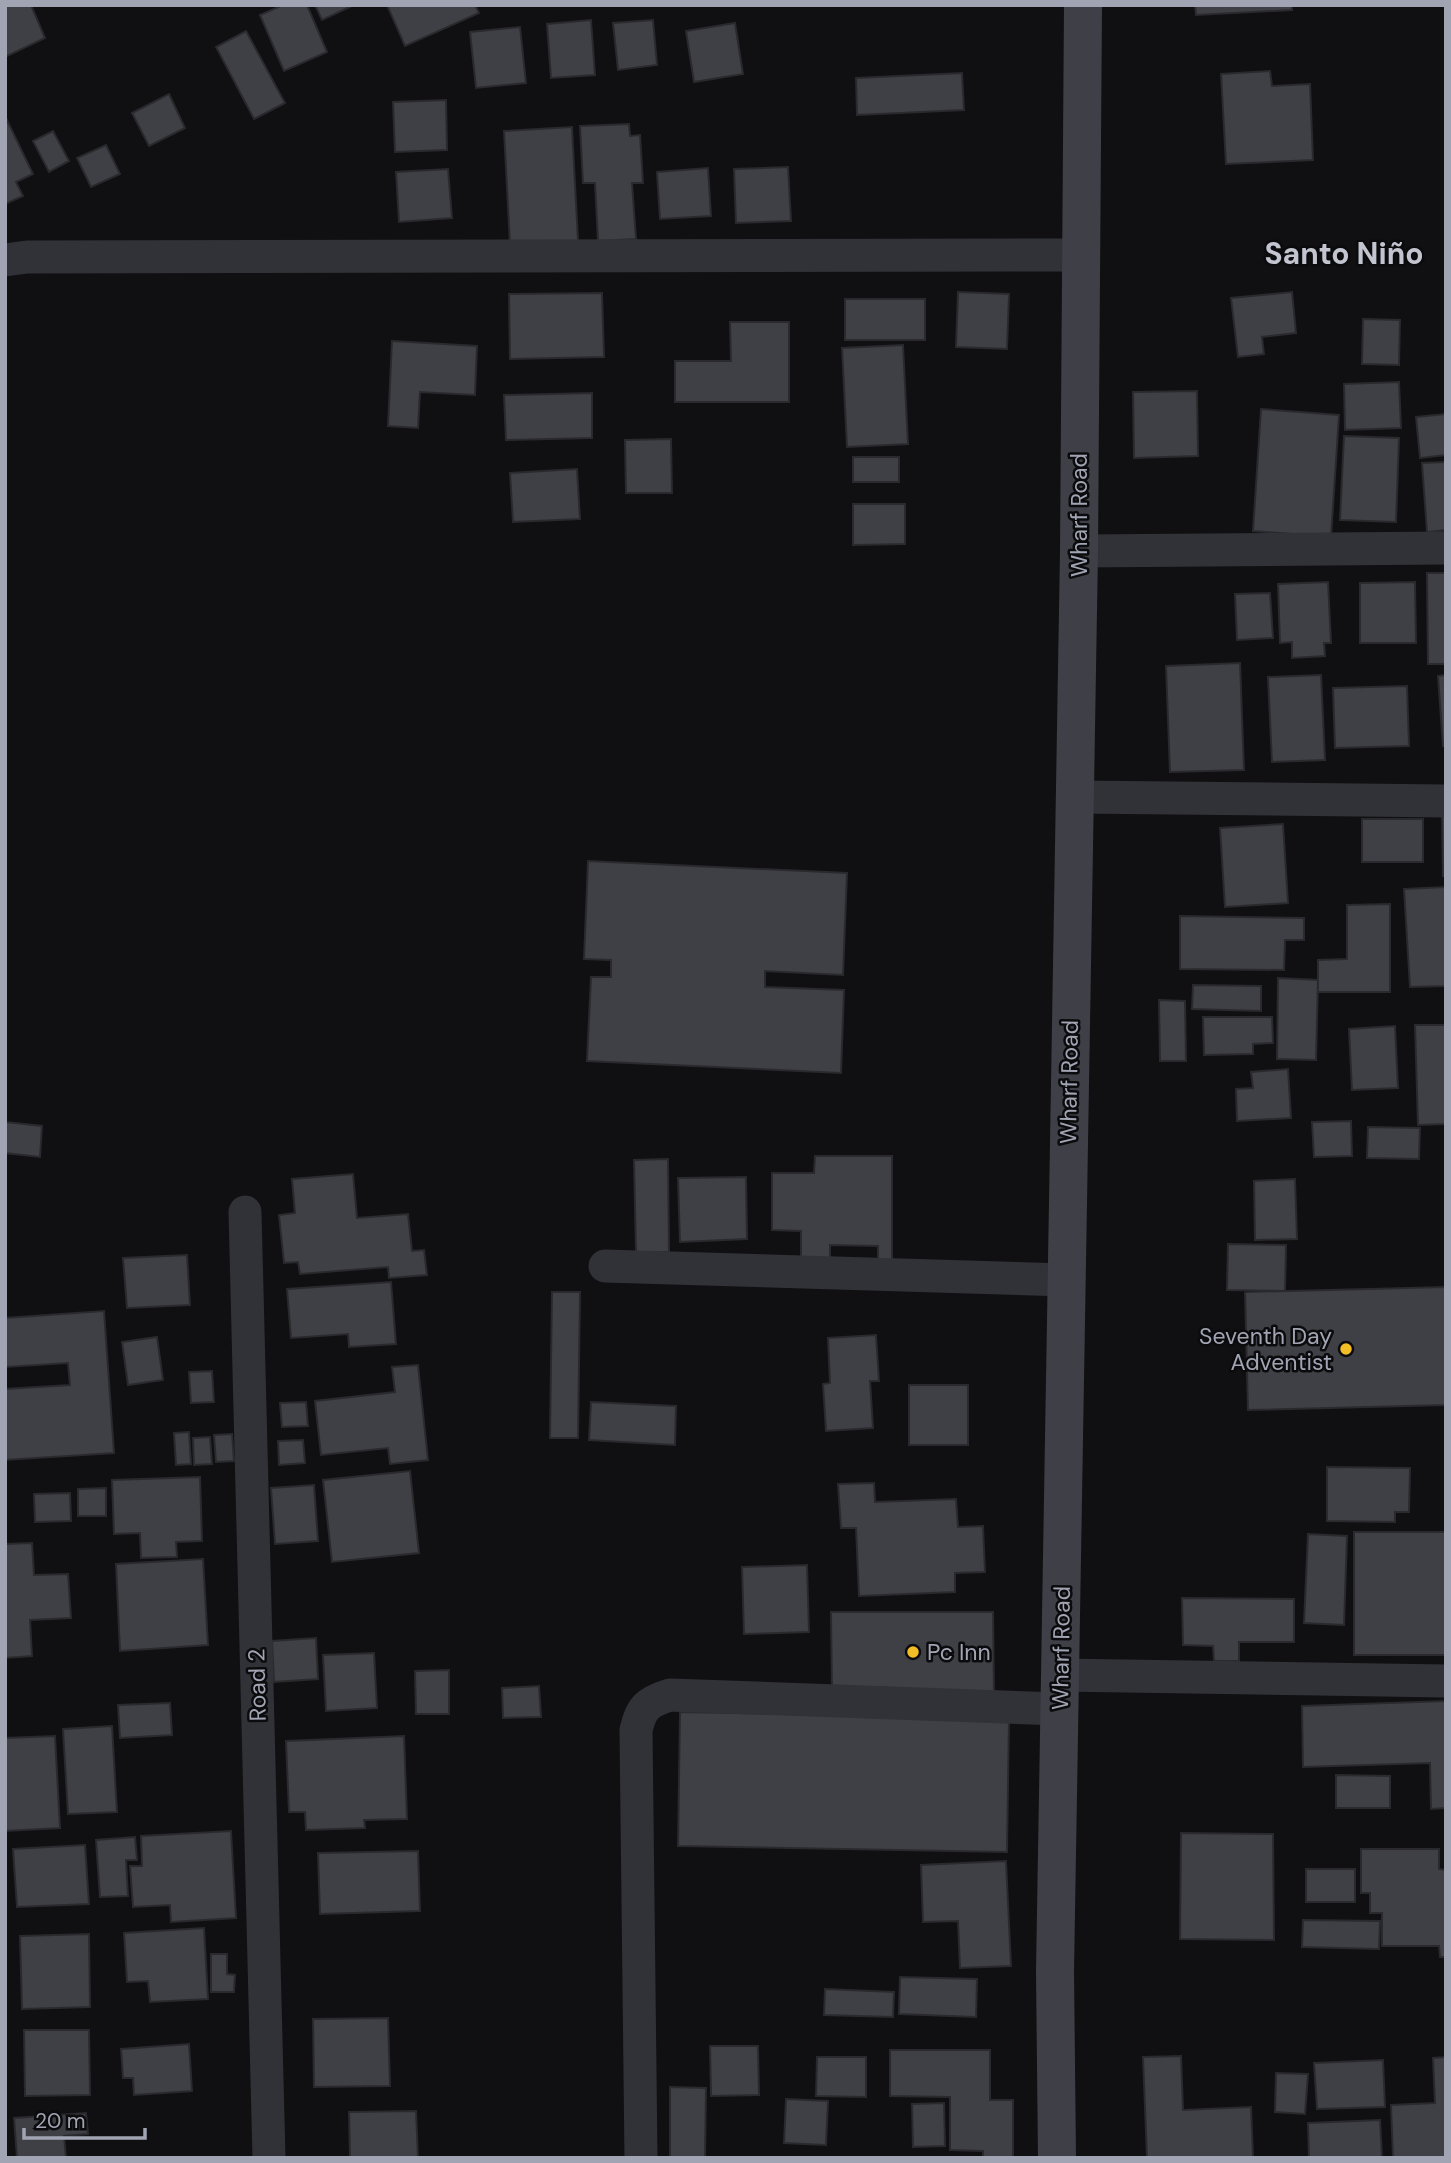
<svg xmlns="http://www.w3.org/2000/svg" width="1451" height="2163" viewBox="0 0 1451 2163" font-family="'DM Sans',sans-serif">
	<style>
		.building { fill: #3f4045; stroke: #2a2a2e; stroke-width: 2 }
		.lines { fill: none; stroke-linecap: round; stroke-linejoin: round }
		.minor { stroke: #313237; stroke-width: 33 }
		.secondary { stroke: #3f4047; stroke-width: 38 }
		.poi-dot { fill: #f2bd27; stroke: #0b0b0d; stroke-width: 2.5 }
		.labels { text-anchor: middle; stroke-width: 5; stroke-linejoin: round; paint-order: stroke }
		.street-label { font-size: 23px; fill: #a1a5b3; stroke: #0b0b0d }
		.poi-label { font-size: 23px; fill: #a1a5b3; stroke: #0b0b0d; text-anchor: end }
		.district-label { font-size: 30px; font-weight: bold; fill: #c2c4cf; stroke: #0b0b0d }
	</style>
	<rect width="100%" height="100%" fill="#101012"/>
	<path class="building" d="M 5,5 L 31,5 L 45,38 L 5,57 Z
		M 283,5 L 307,5 L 327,52 L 284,71 L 260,15 Z
		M 315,5 L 354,5 L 322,20 Z
		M 387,5 L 475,5 L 479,13 L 405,46 Z
		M 1195,5 L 1292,5 L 1292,10 L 1196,15 Z
		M 591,20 L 595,75 L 551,78 L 547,24 Z
		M 653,20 L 657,65 L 618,70 L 613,23 Z
		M 735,23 L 743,74 L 694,82 L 686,31 Z
		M 520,27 L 526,83 L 476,88 L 470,32 Z
		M 246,31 L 285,103 L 254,119 L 216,47 Z
		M 1270,71 L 1272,86 L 1310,84 L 1313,160 L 1226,164 L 1221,74 Z
		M 962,73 L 964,110 L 857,115 L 856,78 Z
		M 169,94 L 185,128 L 149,146 L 132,113 Z
		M 446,100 L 447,150 L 395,152 L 393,102 Z
		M 5,116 L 33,174 L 16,182 L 23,196 L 5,204 Z
		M 629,124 L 630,136 L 640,135 L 643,183 L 632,183 L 636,239 L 598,241 L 595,183 L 583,183 L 580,126 Z
		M 572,127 L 578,241 L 510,244 L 504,131 Z
		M 53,131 L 69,161 L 49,172 L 33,141 Z
		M 106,145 L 120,174 L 91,187 L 77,158 Z
		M 788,167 L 791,221 L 736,223 L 734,169 Z
		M 708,168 L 711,216 L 660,219 L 657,172 Z
		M 448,169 L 452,218 L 399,222 L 396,172 Z
		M 958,292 L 1009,294 L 1007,349 L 956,347 Z
		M 1292,292 L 1296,333 L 1262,337 L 1264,354 L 1238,357 L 1231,298 Z
		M 602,293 L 604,357 L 510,359 L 509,294 Z
		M 845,299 L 925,299 L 925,340 L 845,340 Z
		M 1363,319 L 1400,320 L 1399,365 L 1362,364 Z
		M 730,322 L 789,322 L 789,402 L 675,402 L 675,361 L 731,361 Z
		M 392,341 L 477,346 L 475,395 L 420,392 L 418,428 L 388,426 Z
		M 903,345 L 908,444 L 847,447 L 842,348 Z
		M 1399,382 L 1401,428 L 1345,430 L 1344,384 Z
		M 1197,391 L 1198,456 L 1134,458 L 1133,392 Z
		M 592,393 L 592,438 L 506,440 L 504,395 Z
		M 1261,409 L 1339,415 L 1331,537 L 1253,531 Z
		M 1446,414 L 1446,455 L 1420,458 L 1416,417 Z
		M 1344,436 L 1399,438 L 1396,522 L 1340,520 Z
		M 671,439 L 672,493 L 626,493 L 625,440 Z
		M 853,457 L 899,457 L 899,482 L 853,482 Z
		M 1446,462 L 1446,530 L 1427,532 L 1422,463 Z
		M 577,469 L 580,519 L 513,522 L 510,473 Z
		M 853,504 L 905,504 L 905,544 L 853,545 Z
		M 1427,573 L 1446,573 L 1446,664 L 1428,664 Z
		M 1328,582 L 1331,643 L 1324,643 L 1325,656 L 1292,658 L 1292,642 L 1280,643 L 1278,584 Z
		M 1415,582 L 1416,643 L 1360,643 L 1360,583 Z
		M 1270,593 L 1273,638 L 1237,640 L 1235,594 Z
		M 1240,663 L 1244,770 L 1170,772 L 1166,666 Z
		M 1321,675 L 1325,760 L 1272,762 L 1268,677 Z
		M 1446,675 L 1446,746 L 1443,746 L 1438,676 Z
		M 1407,686 L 1409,746 L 1335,748 L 1333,688 Z
		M 1442,813 L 1446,813 L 1446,876 L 1443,876 Z
		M 1362,819 L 1423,819 L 1423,862 L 1362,862 Z
		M 1283,824 L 1288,903 L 1225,907 L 1220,828 Z
		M 588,861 L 847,873 L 843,975 L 765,971 L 765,987 L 844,990 L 841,1073 L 587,1061 L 591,977 L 611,977 L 611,960 L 584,959 Z
		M 1446,887 L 1446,986 L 1410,987 L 1404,889 Z
		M 1390,904 L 1390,992 L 1318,992 L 1318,960 L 1347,959 L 1347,905 Z
		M 1180,916 L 1304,918 L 1304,940 L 1285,940 L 1284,970 L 1180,969 Z
		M 1278,978 L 1318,980 L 1316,1060 L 1277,1059 Z
		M 1193,985 L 1261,986 L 1261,1011 L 1192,1009 Z
		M 1159,1000 L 1185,1001 L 1186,1061 L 1160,1061 Z
		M 1203,1017 L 1272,1017 L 1273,1043 L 1253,1044 L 1253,1054 L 1204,1055 Z
		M 1415,1025 L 1446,1025 L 1446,1124 L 1418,1125 Z
		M 1395,1026 L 1398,1088 L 1352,1090 L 1349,1029 Z
		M 1288,1069 L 1291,1118 L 1237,1121 L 1236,1089 L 1253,1088 L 1251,1072 Z
		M 1351,1121 L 1352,1156 L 1314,1157 L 1312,1122 Z
		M 5,1122 L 42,1126 L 40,1157 L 5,1153 Z
		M 1368,1127 L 1420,1128 L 1419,1159 L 1367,1158 Z
		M 815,1156 L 892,1156 L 892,1260 L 878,1260 L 878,1246 L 830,1245 L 830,1259 L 801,1259 L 801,1231 L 772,1230 L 772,1173 L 814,1173 Z
		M 668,1159 L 669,1252 L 636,1252 L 634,1160 Z
		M 353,1174 L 357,1218 L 408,1214 L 412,1251 L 424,1250 L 427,1275 L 389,1278 L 388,1267 L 300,1274 L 298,1262 L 284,1263 L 279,1215 L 295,1213 L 292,1179 Z
		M 746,1177 L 747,1239 L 680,1242 L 678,1178 Z
		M 1295,1179 L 1297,1239 L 1255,1240 L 1254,1181 Z
		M 1228,1244 L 1286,1245 L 1285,1291 L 1227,1290 Z
		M 187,1255 L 190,1305 L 127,1308 L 123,1258 Z
		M 391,1282 L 396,1344 L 349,1347 L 348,1334 L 291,1338 L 287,1289 Z
		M 1446,1287 L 1446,1405 L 1248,1410 L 1245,1292 Z
		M 552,1292 L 580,1292 L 578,1438 L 550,1438 Z
		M 104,1311 L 114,1453 L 5,1460 L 5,1389 L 70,1385 L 68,1363 L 5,1367 L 5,1318 Z
		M 876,1335 L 879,1381 L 870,1381 L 873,1428 L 826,1431 L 823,1384 L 830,1383 L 828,1338 Z
		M 157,1337 L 163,1380 L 128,1385 L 122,1342 Z
		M 418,1365 L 428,1460 L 390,1464 L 388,1448 L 321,1455 L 315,1401 L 395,1392 L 392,1367 Z
		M 212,1371 L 214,1402 L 191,1403 L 189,1372 Z
		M 909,1385 L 968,1385 L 968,1445 L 909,1445 Z
		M 306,1402 L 308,1426 L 282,1427 L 280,1403 Z
		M 591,1402 L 676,1406 L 675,1445 L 589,1440 Z
		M 189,1432 L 191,1464 L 176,1465 L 174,1433 Z
		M 232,1434 L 234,1461 L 216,1462 L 214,1435 Z
		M 210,1437 L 212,1464 L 194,1465 L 193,1438 Z
		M 303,1440 L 305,1463 L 279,1465 L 278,1441 Z
		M 1327,1467 L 1410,1468 L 1409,1512 L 1395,1512 L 1395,1522 L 1327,1521 Z
		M 410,1471 L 419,1553 L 332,1562 L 323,1480 Z
		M 200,1477 L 202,1541 L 176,1542 L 177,1557 L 141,1558 L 140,1533 L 114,1534 L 112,1480 Z
		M 874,1483 L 875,1502 L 956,1499 L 958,1527 L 983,1526 L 985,1572 L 955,1573 L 955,1592 L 859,1596 L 856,1528 L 841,1528 L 838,1484 Z
		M 314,1485 L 318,1541 L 275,1544 L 271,1488 Z
		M 106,1488 L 106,1516 L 78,1516 L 78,1489 Z
		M 70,1493 L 71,1521 L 35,1522 L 34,1494 Z
		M 1354,1532 L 1446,1532 L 1446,1655 L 1354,1655 Z
		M 1308,1534 L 1347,1536 L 1344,1625 L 1304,1623 Z
		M 32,1543 L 34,1575 L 68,1574 L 71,1618 L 30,1620 L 32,1656 L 5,1658 L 5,1544 Z
		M 203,1559 L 208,1645 L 120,1651 L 116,1564 Z
		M 807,1565 L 809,1632 L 744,1634 L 742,1567 Z
		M 1182,1598 L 1294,1599 L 1294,1642 L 1239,1642 L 1239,1661 L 1214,1661 L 1213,1646 L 1183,1645 Z
		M 831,1612 L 993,1612 L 994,1693 L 832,1692 Z
		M 316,1638 L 318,1679 L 274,1682 L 272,1641 Z
		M 374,1653 L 377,1708 L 326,1711 L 323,1655 Z
		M 449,1670 L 449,1714 L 416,1714 L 415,1671 Z
		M 539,1686 L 541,1717 L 503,1718 L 502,1688 Z
		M 1446,1701 L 1446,1808 L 1431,1809 L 1430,1763 L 1303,1767 L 1302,1706 Z
		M 170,1703 L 172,1735 L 120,1738 L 118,1705 Z
		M 680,1712 L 1009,1718 L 1007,1852 L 678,1846 Z
		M 112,1726 L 117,1812 L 68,1814 L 63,1729 Z
		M 55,1736 L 60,1828 L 5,1831 L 5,1738 Z
		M 404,1736 L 407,1819 L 364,1820 L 365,1828 L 306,1830 L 305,1812 L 289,1812 L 286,1741 Z
		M 1336,1775 L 1390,1776 L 1390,1808 L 1336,1808 Z
		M 231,1831 L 236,1918 L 171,1922 L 170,1905 L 133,1907 L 130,1866 L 142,1866 L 141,1836 Z
		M 1181,1833 L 1273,1834 L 1274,1940 L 1180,1939 Z
		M 135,1837 L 137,1860 L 126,1860 L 128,1896 L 100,1897 L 96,1840 Z
		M 85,1845 L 89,1904 L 17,1907 L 13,1849 Z
		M 1361,1849 L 1439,1849 L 1439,1869 L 1445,1870 L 1446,1957 L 1440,1957 L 1439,1946 L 1382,1946 L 1382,1913 L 1370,1913 L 1370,1893 L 1361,1893 Z
		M 418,1851 L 420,1911 L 320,1914 L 318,1853 Z
		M 1006,1861 L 1011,1966 L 960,1968 L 958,1921 L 923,1922 L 921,1865 Z
		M 1306,1869 L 1355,1869 L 1355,1902 L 1306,1902 Z
		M 1303,1920 L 1380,1921 L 1379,1949 L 1302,1947 Z
		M 204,1928 L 208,1999 L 150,2002 L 148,1981 L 127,1982 L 124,1933 Z
		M 89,1934 L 90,2007 L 22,2009 L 20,1936 Z
		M 211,1954 L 227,1954 L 227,1974 L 235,1975 L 234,1992 L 211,1992 Z
		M 900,1977 L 977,1979 L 976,2017 L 899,2014 Z
		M 825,1989 L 894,1992 L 893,2017 L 824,2015 Z
		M 388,2018 L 390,2086 L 314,2087 L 313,2019 Z
		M 24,2030 L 89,2030 L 90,2095 L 25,2096 Z
		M 189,2044 L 192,2091 L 134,2095 L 133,2078 L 123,2078 L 121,2049 Z
		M 710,2046 L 758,2046 L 759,2095 L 711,2096 Z
		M 890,2050 L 990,2050 L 990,2100 L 1013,2100 L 1013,2158 L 983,2158 L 983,2151 L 950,2150 L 950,2097 L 890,2096 Z
		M 1181,2056 L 1183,2110 L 1251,2107 L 1253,2157 L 1147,2158 L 1143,2057 Z
		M 817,2057 L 866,2057 L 866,2097 L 816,2096 Z
		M 1446,2057 L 1446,2158 L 1393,2158 L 1391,2105 L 1435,2103 L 1433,2058 Z
		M 1383,2060 L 1385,2107 L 1317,2109 L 1314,2063 Z
		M 1276,2073 L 1308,2074 L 1305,2114 L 1275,2112 Z
		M 670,2087 L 706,2088 L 705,2158 L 670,2158 Z
		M 786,2099 L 828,2101 L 826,2145 L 784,2143 Z
		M 944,2103 L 945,2146 L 913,2147 L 912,2104 Z
		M 416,2111 L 418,2158 L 350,2158 L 349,2112 Z
		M 86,2113 L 88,2134 L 64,2136 L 66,2158 L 17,2158 L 14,2118 Z
		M 1380,2120 L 1382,2158 L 1309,2158 L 1308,2123 Z"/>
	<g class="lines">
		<path class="minor" d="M 5,260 L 27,257 L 1079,255
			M 1079,551 L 1446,548
			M 1075,797 L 1446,801
			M 245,1212 L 269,2158
			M 605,1266 L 1067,1280
			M 1060,1675 L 1446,1681
			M 641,2158 L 636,1730 C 641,1708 647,1702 670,1695 L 1060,1709"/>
		<path class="secondary" d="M 1057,2158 L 1055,1971 L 1079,551 L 1083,5"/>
	</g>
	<g class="poi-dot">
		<circle cx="1346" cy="1349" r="7"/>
		<circle cx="913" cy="1652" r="7"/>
	</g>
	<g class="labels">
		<g class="street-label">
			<text transform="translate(1079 515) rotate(-90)" y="8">Wharf Road</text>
			<text transform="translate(1069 1082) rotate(-89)" y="8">Wharf Road</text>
			<text transform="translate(1061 1648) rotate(-89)" y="8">Wharf Road</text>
			<text transform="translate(257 1685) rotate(-91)" y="8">Road 2</text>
		</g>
		<g class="poi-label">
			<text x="1332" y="1344">Seventh Day<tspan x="1332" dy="26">Adventist</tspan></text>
			<text x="927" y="1660" text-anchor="start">Pc Inn</text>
		</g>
		<g class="district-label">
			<text x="1344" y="264">Santo Niño</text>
		</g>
	</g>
	<rect width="1451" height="2163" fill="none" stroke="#a1a5b3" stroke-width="14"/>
	<path d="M24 2128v10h121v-10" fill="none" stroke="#a1a5b3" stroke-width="3.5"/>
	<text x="35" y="2128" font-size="21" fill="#a1a5b3" stroke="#0b0b0d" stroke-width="5" paint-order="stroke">20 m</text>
</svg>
